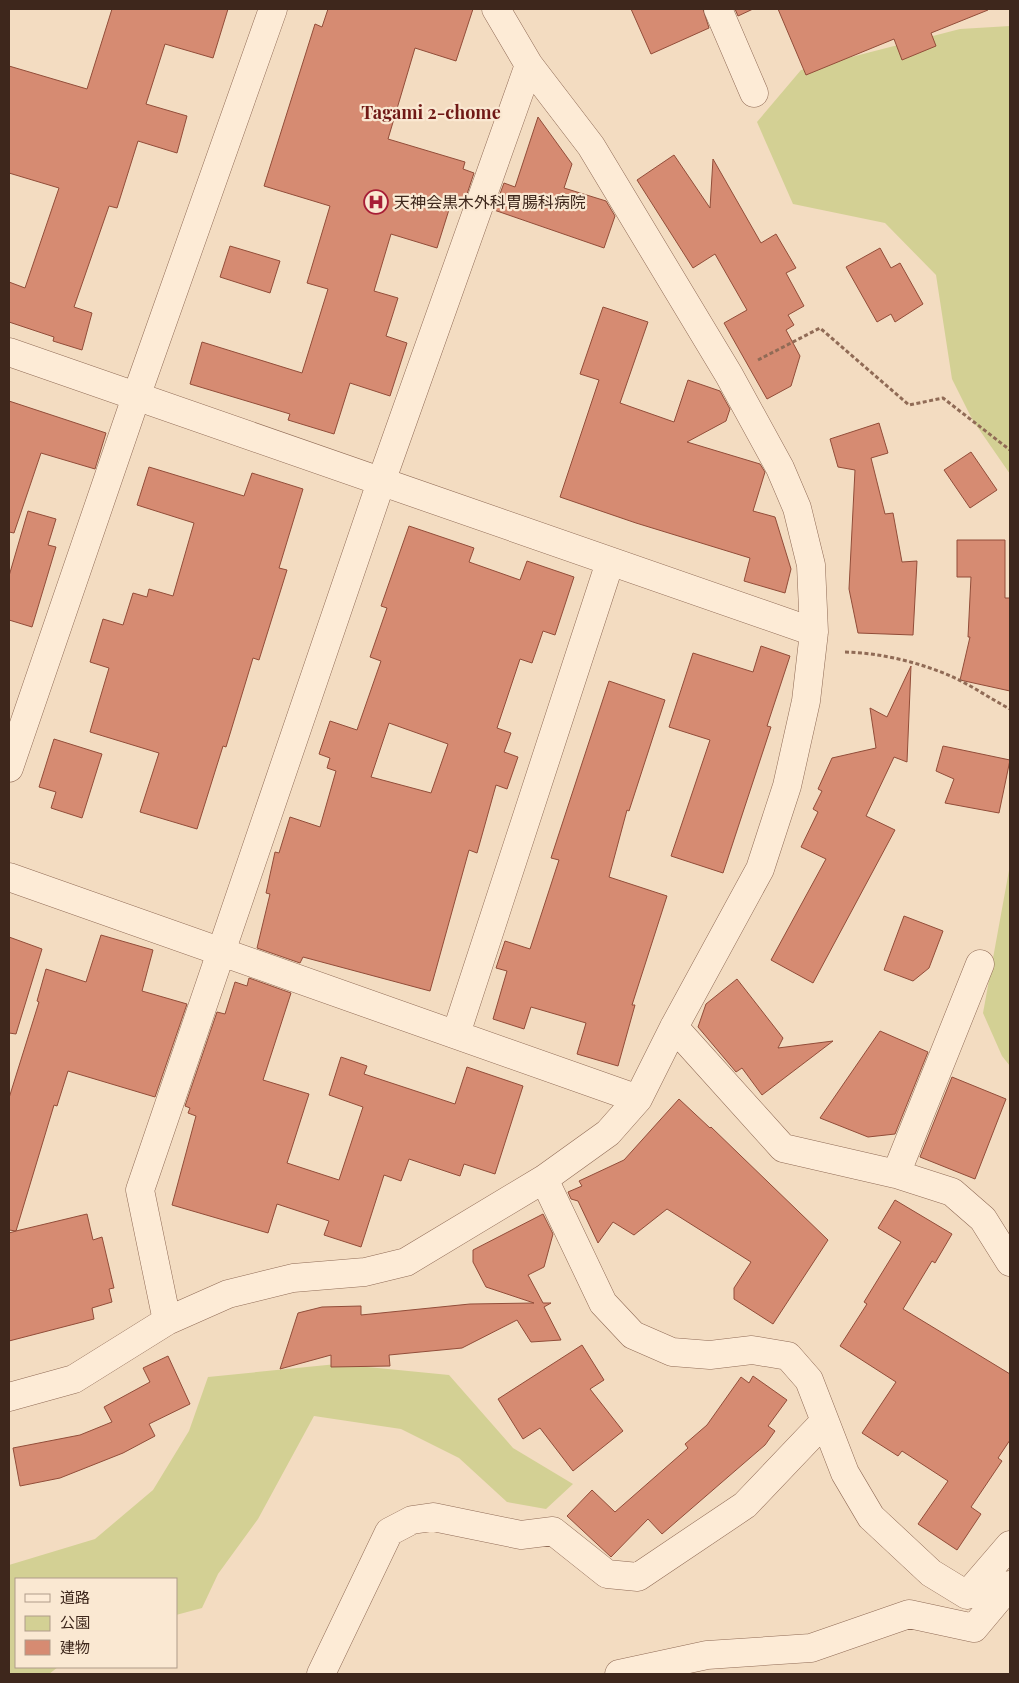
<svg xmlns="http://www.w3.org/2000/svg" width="1019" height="1683" viewBox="0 0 1019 1683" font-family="'Playfair Display','Noto Sans JP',serif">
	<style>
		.green { fill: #d3d094 }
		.building { fill: #d68b72; stroke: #924d39; fill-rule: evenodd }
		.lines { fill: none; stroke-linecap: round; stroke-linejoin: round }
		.minor-casing { stroke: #906b56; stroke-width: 29 }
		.path { stroke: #906b56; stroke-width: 3; stroke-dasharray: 4 2.5; stroke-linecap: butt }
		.minor { stroke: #fdebd6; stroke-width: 28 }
		.labels { text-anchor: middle; stroke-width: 4.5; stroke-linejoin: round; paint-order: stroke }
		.poi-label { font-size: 16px; fill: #3e271c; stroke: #fae8d2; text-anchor: start }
		.neighbourhood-label { font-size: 18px; font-weight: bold; fill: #701916; stroke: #fae8d2 }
	</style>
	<rect width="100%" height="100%" fill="#f3dcc1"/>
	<path class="green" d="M 1010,26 L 1010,474 L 972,419 L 952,379 L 936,275 L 885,223 L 793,204 L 757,122 L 801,70 L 960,29 Z
		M 1010,865 L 1010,1066 L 1002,1056 L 983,1013 Z
		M 337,1364 L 449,1375 L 513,1448 L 573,1484 L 546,1509 L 507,1502 L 459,1458 L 401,1429 L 314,1416 L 258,1519 L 218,1574 L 202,1608 L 176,1615 L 176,1579 L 16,1579 L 16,1667 L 58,1667 L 49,1674 L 9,1674 L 9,1565 L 95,1539 L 153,1490 L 189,1431 L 208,1377 Z"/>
	<path class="building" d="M 112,9 L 228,9 L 213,58 L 165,44 L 146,104 L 187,116 L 177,153 L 138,141 L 117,208 L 109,206 L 74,307 L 92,313 L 82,350 L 53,341 L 54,337 L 9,322 L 9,282 L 25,288 L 59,188 L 9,173 L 9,66 L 87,89 Z
		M 328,9 L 473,9 L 456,61 L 415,48 L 388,139 L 465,162 L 463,169 L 474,173 L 465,200 L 455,196 L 454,200 L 452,200 L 437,248 L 391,234 L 374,291 L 398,298 L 386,336 L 407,343 L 390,396 L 350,383 L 334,434 L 288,420 L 290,414 L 190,384 L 202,342 L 302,373 L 328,289 L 307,283 L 330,206 L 264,186 L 315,24 L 322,27 Z
		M 631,9 L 703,9 L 709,28 L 651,54 Z
		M 735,9 L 753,9 L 738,16 Z
		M 778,9 L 988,9 L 988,10 L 931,33 L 936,46 L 902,60 L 894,39 L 806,75 Z
		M 538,117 L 572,164 L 564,188 L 606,201 L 615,216 L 604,248 L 494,210 L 504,183 L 515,187 Z
		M 674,155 L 710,208 L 713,159 L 761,243 L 776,234 L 796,268 L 786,273 L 804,306 L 788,315 L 794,325 L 786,330 L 800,356 L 791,386 L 767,399 L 724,323 L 747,310 L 715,254 L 693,268 L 637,180 Z
		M 230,246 L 280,261 L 270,293 L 220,277 Z
		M 880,248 L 891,268 L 900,263 L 923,304 L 895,322 L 891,314 L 877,322 L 846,267 Z
		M 603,307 L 648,322 L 620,403 L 674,422 L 688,380 L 720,391 L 730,409 L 726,421 L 687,442 L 760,464 L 765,472 L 753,511 L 775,517 L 791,569 L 785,593 L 744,581 L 750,558 L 636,523 L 560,497 L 599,380 L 580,374 Z
		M 9,401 L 106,433 L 95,469 L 41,453 L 14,533 L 9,532 Z
		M 879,423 L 888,453 L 871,458 L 885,514 L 893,513 L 902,562 L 917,561 L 913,635 L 858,633 L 849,589 L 855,470 L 838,467 L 830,439 Z
		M 971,452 L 997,490 L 970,508 L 944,470 Z
		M 149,467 L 244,496 L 252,473 L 303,489 L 279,568 L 287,570 L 259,660 L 253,658 L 226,747 L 223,746 L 197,829 L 140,812 L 159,753 L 90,732 L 109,668 L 90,662 L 103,619 L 123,625 L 133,593 L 147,597 L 149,589 L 173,596 L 194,523 L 137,505 Z
		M 28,511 L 56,519 L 48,545 L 56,547 L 32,627 L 9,620 L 9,576 Z
		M 409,526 L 474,548 L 469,562 L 520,580 L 527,561 L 574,577 L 555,635 L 543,631 L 532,663 L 520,659 L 497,728 L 511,733 L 504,752 L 518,757 L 507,789 L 496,785 L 477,853 L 469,850 L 430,991 L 303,957 L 300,963 L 257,948 L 270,894 L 266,893 L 275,852 L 279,853 L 290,817 L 320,827 L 336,771 L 327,768 L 330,758 L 319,754 L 330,721 L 357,730 L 381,661 L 370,657 L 387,608 L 381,606 ZM 389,723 L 448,744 L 431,793 L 371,777 Z
		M 957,540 L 1005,540 L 1005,598 L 1010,598 L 1010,691 L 960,680 L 970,637 L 968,637 L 971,577 L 957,577 Z
		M 761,646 L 790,656 L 767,726 L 771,727 L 723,873 L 671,856 L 710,740 L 669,727 L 693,653 L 753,672 Z
		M 911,666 L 907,762 L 894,757 L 866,816 L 895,830 L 813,983 L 771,960 L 826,859 L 801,847 L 818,812 L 813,809 L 822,791 L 818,789 L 832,758 L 876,748 L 870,708 L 887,717 Z
		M 609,681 L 665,700 L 629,811 L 627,810 L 609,877 L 667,896 L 632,1005 L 635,1005 L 618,1066 L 577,1054 L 586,1023 L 531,1007 L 524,1029 L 493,1019 L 507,971 L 496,968 L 505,941 L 530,949 L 559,860 L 551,858 Z
		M 54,739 L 102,754 L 82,818 L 51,808 L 56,792 L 39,787 Z
		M 943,746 L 1010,760 L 999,813 L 945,803 L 954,779 L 936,771 Z
		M 904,916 L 943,931 L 929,968 L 913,981 L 884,970 Z
		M 101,935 L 153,950 L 142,991 L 187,1004 L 155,1097 L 68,1071 L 57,1106 L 54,1105 L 16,1231 L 87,1214 L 93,1240 L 102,1237 L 114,1288 L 109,1289 L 112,1302 L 92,1308 L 94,1319 L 9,1341 L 9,1233 L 16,1231 L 9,1230 L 9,1098 L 39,1002 L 37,1001 L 46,969 L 86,982 Z
		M 9,937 L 42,949 L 16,1034 L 9,1033 Z
		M 249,978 L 291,993 L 263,1080 L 309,1094 L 287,1163 L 339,1180 L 363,1107 L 329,1095 L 341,1057 L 367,1066 L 364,1074 L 455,1104 L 467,1067 L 523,1086 L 495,1174 L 464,1164 L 460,1176 L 409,1159 L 401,1181 L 384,1175 L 361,1247 L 324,1235 L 329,1221 L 277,1204 L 268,1233 L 172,1205 L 196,1116 L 188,1113 L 190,1108 L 185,1106 L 217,1012 L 225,1014 L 235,982 L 247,986 Z
		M 737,979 L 783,1038 L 778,1048 L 833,1041 L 762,1095 L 742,1068 L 736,1072 L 698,1027 L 706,1004 Z
		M 880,1031 L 928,1052 L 895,1134 L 868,1137 L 820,1118 Z
		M 952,1077 L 1006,1099 L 975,1179 L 920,1157 Z
		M 679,1099 L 710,1128 L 711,1127 L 828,1240 L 773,1324 L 734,1299 L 734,1288 L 751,1262 L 667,1209 L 634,1235 L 613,1222 L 598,1243 L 578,1201 L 571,1199 L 568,1192 L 582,1186 L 579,1181 L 624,1160 Z
		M 895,1200 L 952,1234 L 935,1263 L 932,1261 L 903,1309 L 1010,1374 L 1010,1440 L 998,1458 L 1002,1461 L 971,1507 L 981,1514 L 957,1550 L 918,1524 L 948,1481 L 902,1451 L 898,1456 L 862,1433 L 896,1382 L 840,1346 L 867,1304 L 864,1302 L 901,1242 L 878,1228 Z
		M 543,1214 L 553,1234 L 544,1267 L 528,1275 L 543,1303 L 551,1303 L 544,1307 L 561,1340 L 531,1342 L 517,1320 L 462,1348 L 389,1355 L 390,1366 L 331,1367 L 331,1355 L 280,1369 L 298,1313 L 322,1307 L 361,1306 L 361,1315 L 470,1304 L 534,1303 L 486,1287 L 473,1262 L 473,1250 Z
		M 582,1345 L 604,1380 L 590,1389 L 623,1431 L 573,1471 L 540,1428 L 523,1439 L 498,1399 Z
		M 168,1356 L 190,1404 L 149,1424 L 155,1436 L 123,1453 L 60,1478 L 20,1486 L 13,1448 L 80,1435 L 112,1422 L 104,1407 L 150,1382 L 143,1368 Z
		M 753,1376 L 787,1400 L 768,1426 L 775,1431 L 765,1445 L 662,1534 L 648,1519 L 611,1557 L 567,1516 L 592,1490 L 615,1512 L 688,1448 L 685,1444 L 707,1425 L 741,1377 L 749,1383 Z"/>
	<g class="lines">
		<g class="minor-casing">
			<path id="minor" d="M 718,9 L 754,93
				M 9,352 L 814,632
				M 9,768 L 136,397 L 273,9
				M 9,877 L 638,1099
				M 674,1027 L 783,1148 L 896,1174 L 952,1192 L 983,1219 L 1010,1262
				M 456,1034 L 610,562
				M 896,1174 L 980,964
				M 544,1179 L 603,1303 L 633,1335 L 672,1352 L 710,1355 L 752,1350 L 788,1356 L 809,1380 L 845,1473 L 871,1517 L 931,1573 L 967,1595 L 1010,1545
				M 167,1321 L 140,1190 L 381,482 L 529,65
				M 9,1397 L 74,1379 L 167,1321 L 228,1294 L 293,1278 L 365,1272 L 406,1262 L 544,1179 L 608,1133 L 638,1099 L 674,1027 L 760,869 L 787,786 L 806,701 L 814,632 L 811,565 L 797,508 L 780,468 L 729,375 L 591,146 L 529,65 L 496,9
				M 321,1674 L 389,1532 L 412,1520 L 433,1517 L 521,1535 L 553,1531 L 607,1574 L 638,1577 L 745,1505 L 824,1422
				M 619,1674 L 707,1655 L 811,1648 L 909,1614 L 974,1628 L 1010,1585"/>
		</g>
		<path class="path" d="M 758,360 L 820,328 L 909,405 L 943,398 L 1010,450
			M 845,652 C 879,653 914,661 946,674 C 968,683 989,698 1010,709"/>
		<use href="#minor" class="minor"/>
	</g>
	<defs>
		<g id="hospital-ring" transform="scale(1.25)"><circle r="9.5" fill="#fae8d2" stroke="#a71e36" stroke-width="1.5"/><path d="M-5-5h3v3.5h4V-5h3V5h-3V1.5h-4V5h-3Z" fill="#a71e36"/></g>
	</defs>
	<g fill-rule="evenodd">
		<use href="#hospital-ring" x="376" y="202"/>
	</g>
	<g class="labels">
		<g class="poi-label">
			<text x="394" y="208">天神会黒木外科胃腸科病院</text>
		</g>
		<g class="neighbourhood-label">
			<text x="431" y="119">Tagami 2-chome</text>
		</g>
	</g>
	<rect width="1019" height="1683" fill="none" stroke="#3e271c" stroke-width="20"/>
	<rect x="15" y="1578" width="162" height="90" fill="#fae8d2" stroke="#af9b89"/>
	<rect x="25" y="1594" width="25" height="8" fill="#fdebd6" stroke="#af9b89"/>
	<text x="60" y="1603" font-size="15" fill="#3e271c">道路</text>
	<rect x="25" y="1616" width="25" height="15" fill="#d3d094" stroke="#af9b89"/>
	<text x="60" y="1628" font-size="15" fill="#3e271c">公園</text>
	<rect x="25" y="1640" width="25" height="15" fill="#d68b72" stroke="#af9b89"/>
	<text x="60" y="1653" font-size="15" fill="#3e271c">建物</text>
</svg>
